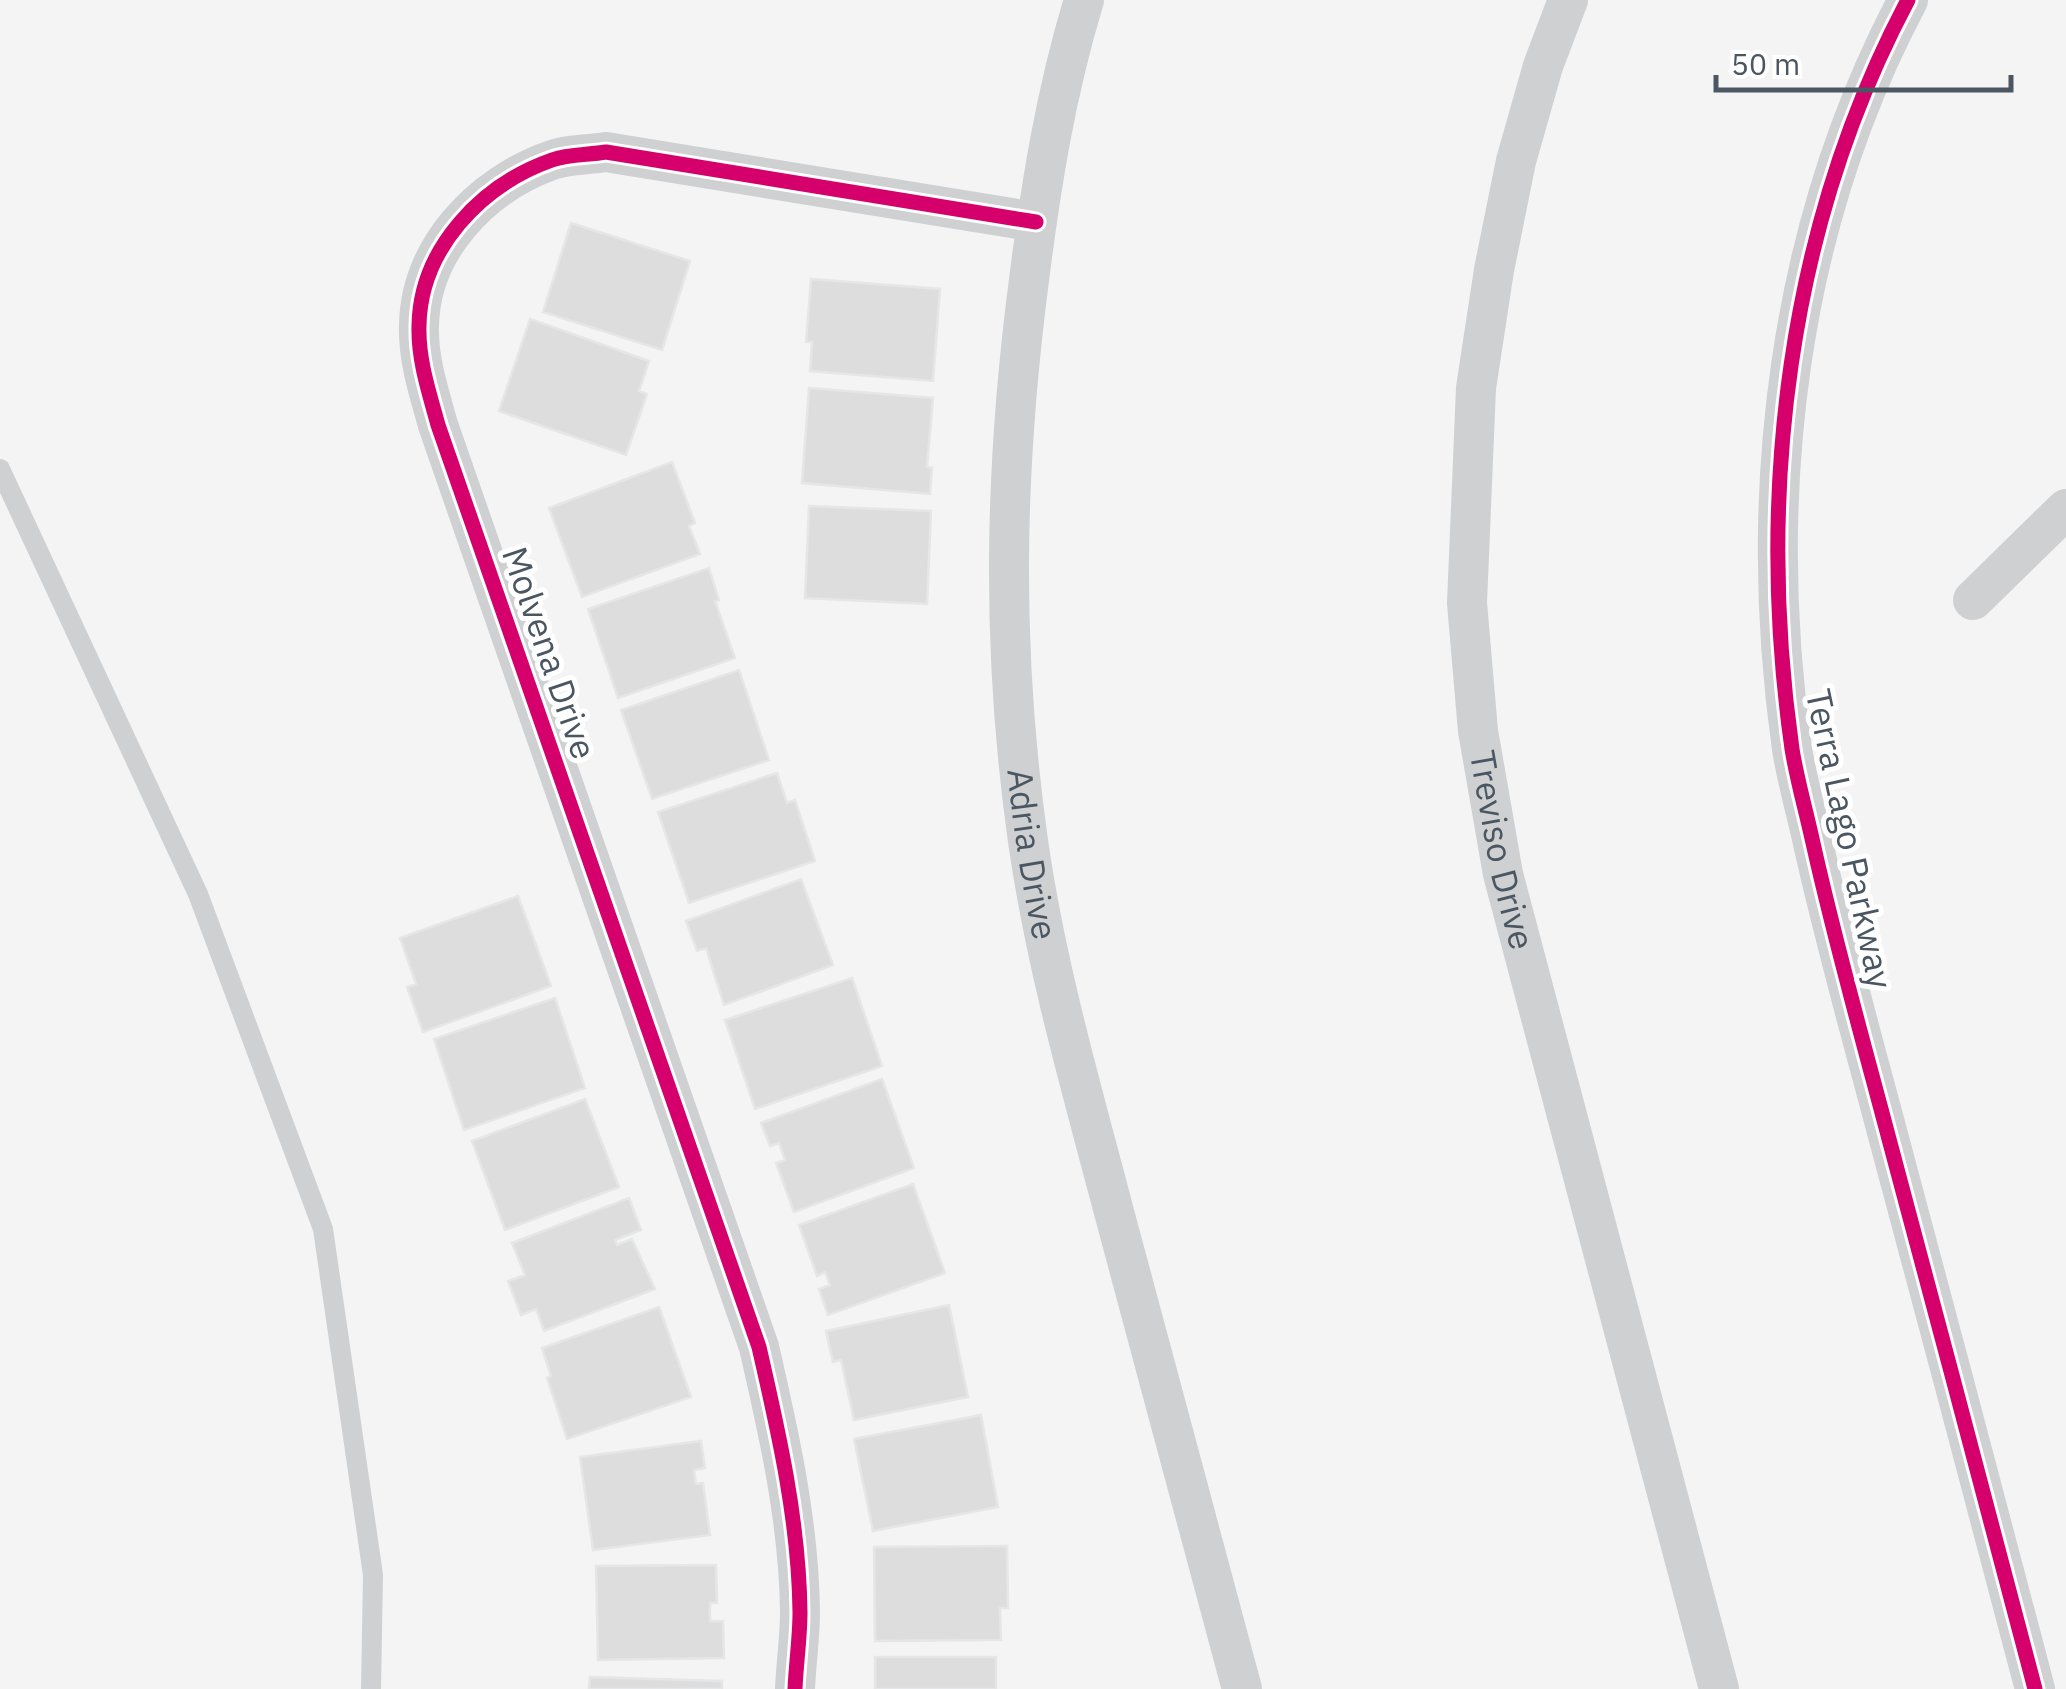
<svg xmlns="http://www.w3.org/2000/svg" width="2066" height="1689" viewBox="0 0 2066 1689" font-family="'IBM Plex Sans',sans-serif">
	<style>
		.building { fill: #ddddde; stroke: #e5e6e7; stroke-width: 2.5 }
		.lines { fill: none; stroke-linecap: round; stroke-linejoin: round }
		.service { stroke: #ced0d2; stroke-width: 20 }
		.minor { stroke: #ced0d2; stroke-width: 40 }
		.cycleway-casing { stroke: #fff; stroke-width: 21 }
		.cycleway { stroke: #d6006c; stroke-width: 15 }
		.labels { text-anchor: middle; stroke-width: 10; stroke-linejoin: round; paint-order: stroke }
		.street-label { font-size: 35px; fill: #4a5661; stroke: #fff }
	</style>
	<rect width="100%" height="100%" fill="#f4f4f4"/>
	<path class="building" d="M 571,223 L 690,261 L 662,350 L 543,312 Z
		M 811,279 L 940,289 L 933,381 L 810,371 L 812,342 L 806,342 Z
		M 530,319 L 649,361 L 639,391 L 647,394 L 626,455 L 499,411 Z
		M 809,388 L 933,398 L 927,467 L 932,468 L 930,494 L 802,483 Z
		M 672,462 L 695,523 L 689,526 L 700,554 L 582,597 L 549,508 Z
		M 809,506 L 931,511 L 927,604 L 805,598 Z
		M 709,568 L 719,600 L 715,601 L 735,658 L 618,698 L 588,609 Z
		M 739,670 L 769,760 L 652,799 L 621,710 Z
		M 777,773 L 787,803 L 795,800 L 815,861 L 689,903 L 658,812 Z
		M 801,879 L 833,965 L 724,1005 L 706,948 L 697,951 L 686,921 Z
		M 518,896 L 551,986 L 423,1032 L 407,987 L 416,984 L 400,938 Z
		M 852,978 L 882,1066 L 755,1109 L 725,1020 Z
		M 555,998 L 585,1088 L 464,1130 L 434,1039 Z
		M 882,1079 L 914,1168 L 794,1212 L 776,1163 L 785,1160 L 779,1143 L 770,1146 L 761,1123 Z
		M 585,1099 L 619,1187 L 505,1230 L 472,1141 Z
		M 913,1184 L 945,1273 L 828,1315 L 819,1289 L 830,1285 L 825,1272 L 817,1276 L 799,1225 Z
		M 629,1198 L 641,1230 L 615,1240 L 617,1245 L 632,1239 L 655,1289 L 544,1331 L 536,1309 L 521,1315 L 508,1281 L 525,1275 L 512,1243 Z
		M 949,1305 L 968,1397 L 854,1420 L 841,1360 L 833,1362 L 826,1331 Z
		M 659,1307 L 691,1397 L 567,1439 L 547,1378 L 551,1376 L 542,1348 Z
		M 981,1415 L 998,1507 L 873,1531 L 854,1439 Z
		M 701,1441 L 705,1468 L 694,1470 L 696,1484 L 703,1483 L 710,1535 L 593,1550 L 580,1457 Z
		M 1007,1546 L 1008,1608 L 1000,1608 L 1001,1640 L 875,1641 L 874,1547 Z
		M 716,1565 L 717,1603 L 710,1603 L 710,1621 L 723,1621 L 724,1658 L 598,1660 L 596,1566 Z
		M 875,1657 L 996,1657 L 996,1689 L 875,1689 Z
		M 590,1677 L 722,1681 L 722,1689 L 589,1689 Z"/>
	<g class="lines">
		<path class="service" d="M 0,469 L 198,894 L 323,1229 L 373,1575 L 371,1689"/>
		<g class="minor">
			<path id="s1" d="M 1084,0 C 1056,92 1041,184 1029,280 C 1004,471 1001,650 1028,841 C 1046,967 1082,1090 1114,1212 C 1157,1371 1199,1530 1242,1689"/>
			<path id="s2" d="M 1568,0 L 1543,66 L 1516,161 L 1494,270 L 1476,388 L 1467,603 L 1478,731 L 1503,874 L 1719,1689"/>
			<path d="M 1908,0 C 1787,228 1756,495 1792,749 C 1797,780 1806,811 1813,843 C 1835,942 1863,1041 1889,1139 C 1938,1322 1987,1506 2035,1689"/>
			<path d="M 1973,600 L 2066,509"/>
			<path d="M 795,1689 C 796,1664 800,1638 800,1612 C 799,1522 779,1434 759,1347 L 438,425 C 429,392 418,360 419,326 C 420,249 481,185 552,160 C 568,154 588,155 606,152 L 1036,222"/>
		</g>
		<g class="cycleway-casing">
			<path id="cycleway" d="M 1908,0 C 1787,228 1756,495 1792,749 C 1797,780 1806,811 1813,843 C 1835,942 1863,1041 1889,1139 C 1938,1322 1987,1506 2035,1689
				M 795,1689 C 796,1664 800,1638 800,1612 C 799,1522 779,1434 759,1347 L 438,425 C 429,392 418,360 419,326 C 420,249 481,185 552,160 C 568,154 588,155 606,152 L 1036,222"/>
		</g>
		<use href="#cycleway" class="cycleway"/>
	</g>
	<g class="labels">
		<g class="street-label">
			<text transform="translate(549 653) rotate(71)" y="12">Molvena Drive</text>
			<text transform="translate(1849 839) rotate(78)" y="12">Terra Lago Parkway</text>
			<text dy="12" stroke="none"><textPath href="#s2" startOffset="865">Treviso Drive</textPath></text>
			<text dy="12" stroke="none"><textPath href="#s1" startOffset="862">Adria Drive</textPath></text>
		</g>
	</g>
	<path d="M1716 75v15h295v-15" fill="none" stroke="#4a5661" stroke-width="5"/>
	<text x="1731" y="75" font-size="30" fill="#4a5661" stroke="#ffffff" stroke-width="8" paint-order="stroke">50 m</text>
</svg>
